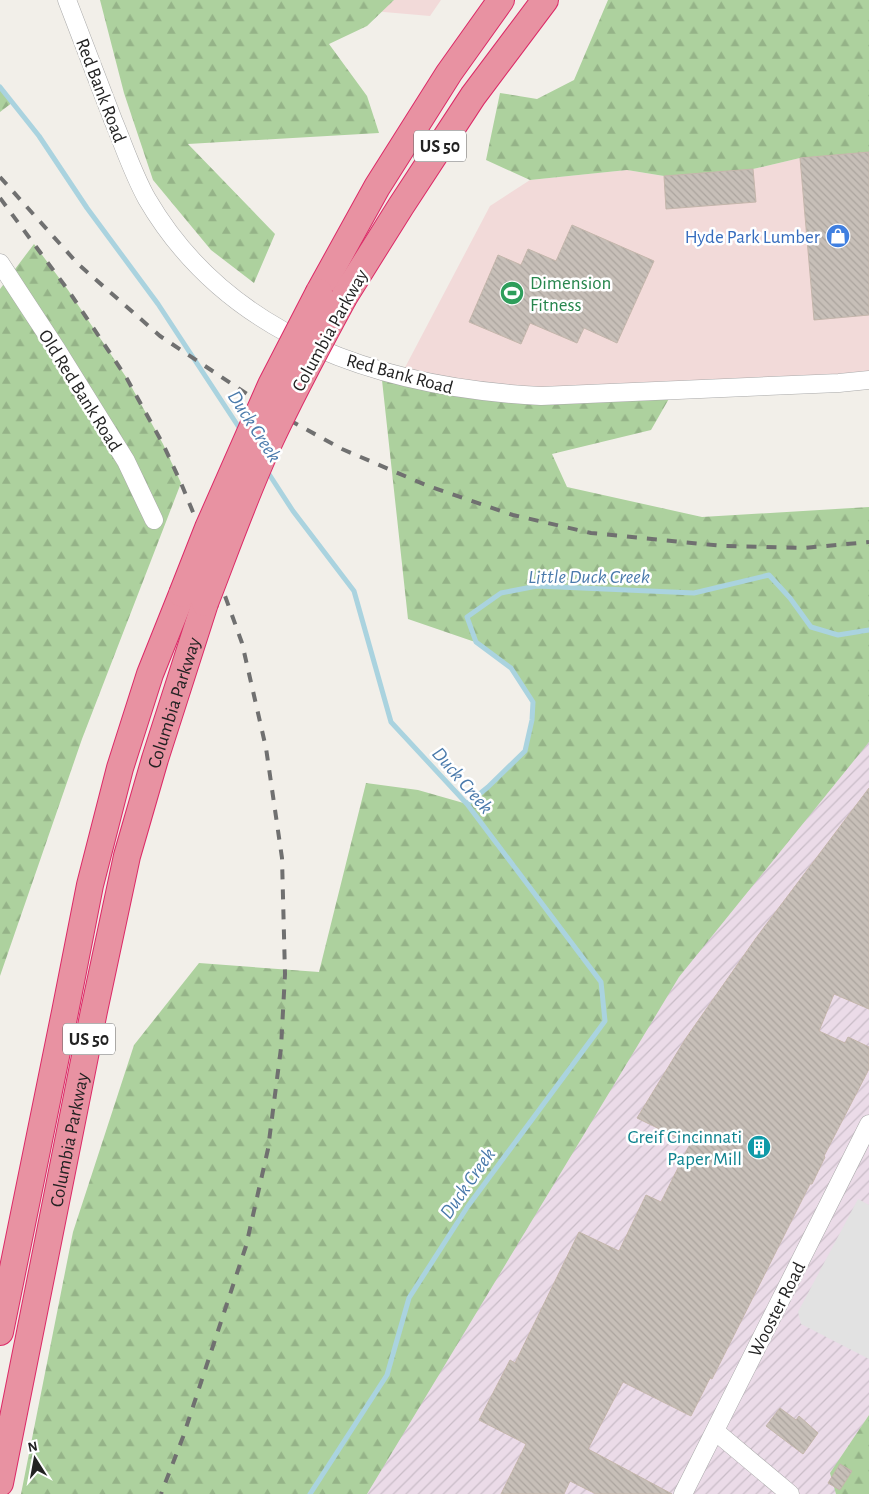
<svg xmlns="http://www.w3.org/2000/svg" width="869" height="1494" viewBox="0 0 869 1494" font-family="'Alegreya Sans',sans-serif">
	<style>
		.commercial { fill: #f2dad9 }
		.industrial { fill: url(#industrial-furrows) }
		.forest { fill: url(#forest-firs) }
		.parking { fill: #e2e2e2 }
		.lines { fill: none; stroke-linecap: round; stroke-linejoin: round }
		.stream { stroke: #aad3df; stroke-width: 5 }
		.building { fill: url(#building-back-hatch); stroke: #c4b6ab }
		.minor-casing { stroke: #a9a9a9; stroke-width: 19 }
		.highway-casing { stroke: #dc2a67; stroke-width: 28 }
		.minor { stroke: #fff; stroke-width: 18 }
		.highway { stroke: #e892a2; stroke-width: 26 }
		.rail { stroke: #707070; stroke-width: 4; stroke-dasharray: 10 10; stroke-linecap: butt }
		.highway-bridge-casing { stroke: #dc2a67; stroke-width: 28; stroke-linecap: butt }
		.highway-bridge { stroke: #e892a2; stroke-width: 26 }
		.labels { text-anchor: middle; stroke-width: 5; stroke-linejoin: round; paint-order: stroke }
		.shield { fill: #fff; stroke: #646464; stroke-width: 1 }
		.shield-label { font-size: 18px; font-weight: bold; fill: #222 }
		.street-label { font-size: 19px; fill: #222; stroke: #fff }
		.shop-label { font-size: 19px; fill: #366cbe; stroke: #fff; text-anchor: end }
		.leisure-label { font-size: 19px; fill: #27864d; stroke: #fff; text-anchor: start }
		.culture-label { font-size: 19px; fill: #0d838f; stroke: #fff; text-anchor: end }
		.water-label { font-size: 20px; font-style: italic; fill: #4a7aab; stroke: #fff }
	</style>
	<defs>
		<pattern id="industrial-furrows" width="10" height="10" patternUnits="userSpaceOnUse" patternTransform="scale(1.25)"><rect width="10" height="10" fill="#ebdbe8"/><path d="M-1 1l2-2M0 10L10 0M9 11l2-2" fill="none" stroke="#c9bcc7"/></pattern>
		<pattern id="forest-firs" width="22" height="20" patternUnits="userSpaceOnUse" patternTransform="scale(1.25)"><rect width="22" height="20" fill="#add19e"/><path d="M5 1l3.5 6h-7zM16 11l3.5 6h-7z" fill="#95b388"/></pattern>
		<pattern id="building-back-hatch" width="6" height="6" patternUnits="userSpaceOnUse" patternTransform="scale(1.25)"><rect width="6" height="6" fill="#c7bfb8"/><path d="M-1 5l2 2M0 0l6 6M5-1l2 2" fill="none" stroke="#aba49e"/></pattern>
	</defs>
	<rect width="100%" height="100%" fill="#f2efe9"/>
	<path class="commercial" d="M 246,0 L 441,0 L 430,16 Z
		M 869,152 L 869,380 L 541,396 L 400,377 L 490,206 L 530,180 L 627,170 L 664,176 L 753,169 L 800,158 Z"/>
	<path class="industrial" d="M 869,708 L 869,1415 L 831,1473 L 836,1494 L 359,1494 L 659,963 Z"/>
	<path class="forest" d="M 100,0 L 394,0 L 367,26 L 329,44 L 367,96 L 379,133 L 188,144 L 275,234 L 254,283 L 211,250 L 153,180 L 124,93 Z
		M 608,0 L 869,0 L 869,152 L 800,158 L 753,169 L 664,176 L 627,170 L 530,180 L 486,160 L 500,93 L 537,99 L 574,80 Z
		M 0,87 L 13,102 L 0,112 Z
		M 34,244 L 68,290 L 126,377 L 163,444 L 181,483 L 82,739 L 0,976 L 0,289 Z
		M 381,371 L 447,387 L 674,390 L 651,430 L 552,454 L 567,487 L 702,517 L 869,507 L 869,742 L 679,977 L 367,1494 L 21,1494 L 73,1232 L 134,1045 L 199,963 L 319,972 L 366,783 L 418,790 L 467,804 L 488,787 L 525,751 L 532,720 L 533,702 L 511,668 L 475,642 L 408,619 Z
		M 869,1415 L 869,1494 L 836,1494 L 830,1473 Z"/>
	<path class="parking" d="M 858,1199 L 869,1205 L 869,1359 L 801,1324 L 798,1312 Z"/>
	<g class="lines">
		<path class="stream" d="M 0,87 L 39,136 L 87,208 L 158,304 L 242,432
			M 267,471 L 293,511 L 354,591 L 391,722 L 467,804 L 601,982 L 605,1021 L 468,1206 L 409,1298 L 387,1375 L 310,1494
			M 467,804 L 488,787 L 525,751 L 532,720 L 533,702 L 511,668 L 476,642 L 467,617 L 501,593 L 537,586 L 694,593 L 769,575 L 790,598 L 811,627 L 838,635 L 869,630"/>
	</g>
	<path class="building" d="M 869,152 L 869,315 L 814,320 L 800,158 Z
		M 753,169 L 756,202 L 666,209 L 664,176 Z
		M 572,225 L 654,261 L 617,343 L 584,328 L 577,343 L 530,323 L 521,344 L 469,322 L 498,255 L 521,265 L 528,249 L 556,261 Z
		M 869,788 L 869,1009 L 834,994 L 819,1031 L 845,1043 L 848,1037 L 869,1047 L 869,1069 L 824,1156 L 825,1157 L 812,1184 L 810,1184 L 712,1379 L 710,1378 L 691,1416 L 623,1382 L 588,1449 L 672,1494 L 596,1494 L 570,1481 L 564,1494 L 501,1494 L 526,1444 L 479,1420 L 510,1360 L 515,1363 L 579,1232 L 619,1251 L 646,1195 L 661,1202 L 690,1144 L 637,1118 L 686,1038 L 756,938 Z
		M 780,1408 L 796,1420 L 799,1416 L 818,1433 L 803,1454 L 766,1426 Z
		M 840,1464 L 852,1471 L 840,1490 L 828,1483 Z"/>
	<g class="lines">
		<g class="minor-casing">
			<path id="minor" d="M 67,0 C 82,40 98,80 113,120 C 124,146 133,174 147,199 C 230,341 387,388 541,396 L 839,383 L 869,380
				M 0,263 L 57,350 L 126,461 L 154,520
				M 715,1431 L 790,1494
				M 683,1494 L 869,1124"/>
		</g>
		<g class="highway-casing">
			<g id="highway">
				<path d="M 319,292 L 377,187 L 449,73 L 501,0"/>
				<path d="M 344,297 L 401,206 L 473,96 L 545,0"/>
				<path d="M 0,1332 L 65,1012 L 90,885 L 120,768 L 150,674 L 182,594"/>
				<path id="s1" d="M 0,1483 L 94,1011 L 127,856 L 155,759 L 205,603"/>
			</g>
		</g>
		<use href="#minor" class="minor"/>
		<use href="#highway" class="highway"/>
		<path class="rail" d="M 0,177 L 78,264 L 160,336 L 271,410 L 342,449 L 428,486 L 513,515 L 591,533 L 723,546 L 804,548 L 869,542
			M 0,198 L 68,290 L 126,377 L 163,444 L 181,483 L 207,546 L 242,643 L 266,748 L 282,858 L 285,974 L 281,1048 L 268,1149 L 246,1246 L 183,1437 L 161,1494"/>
		<g class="highway-bridge-casing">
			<path id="highway-bridge" d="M 182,594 L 208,528 L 271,385 L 319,292
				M 205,603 C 226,549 245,495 269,443 C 292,393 318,345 344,297"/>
		</g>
		<use href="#highway-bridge" class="highway-bridge"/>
	</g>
	<defs>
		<g id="shop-disc" transform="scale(1.25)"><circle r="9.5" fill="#3f7fe0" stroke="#fff"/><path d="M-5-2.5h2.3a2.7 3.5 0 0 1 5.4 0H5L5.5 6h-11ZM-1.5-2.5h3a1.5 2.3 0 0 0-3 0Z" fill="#fff"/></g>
		<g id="stadium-disc" transform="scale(1.25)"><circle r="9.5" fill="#2e9e5b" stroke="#fff"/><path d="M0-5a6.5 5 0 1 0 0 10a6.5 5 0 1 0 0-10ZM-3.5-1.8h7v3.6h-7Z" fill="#fff"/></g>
		<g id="building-disc" transform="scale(1.25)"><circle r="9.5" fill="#0f9aa8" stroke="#fff"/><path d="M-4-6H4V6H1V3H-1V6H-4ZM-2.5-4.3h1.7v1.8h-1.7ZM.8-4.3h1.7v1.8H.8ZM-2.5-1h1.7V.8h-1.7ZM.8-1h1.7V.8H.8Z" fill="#fff"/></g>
	</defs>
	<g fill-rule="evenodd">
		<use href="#shop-disc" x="838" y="236"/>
		<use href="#stadium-disc" x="512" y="293"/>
		<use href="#building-disc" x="759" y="1147"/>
	</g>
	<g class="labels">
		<g class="shield">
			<rect x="414" y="130.5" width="52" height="31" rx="4"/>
			<rect x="63" y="1023.5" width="52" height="31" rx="4"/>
		</g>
		<g class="shield-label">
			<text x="440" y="152">US 50</text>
			<text x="89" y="1045">US 50</text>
		</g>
		<g class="street-label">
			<text transform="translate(102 90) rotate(69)" y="7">Red Bank Road</text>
			<text transform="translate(329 330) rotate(-61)" y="7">Columbia Parkway</text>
			<text transform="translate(400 373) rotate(15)" y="7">Red Bank Road</text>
			<text transform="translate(81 390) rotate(58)" y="7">Old Red Bank Road</text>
			<text dy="7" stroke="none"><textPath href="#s1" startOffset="800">Columbia Parkway</textPath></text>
			<text dy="7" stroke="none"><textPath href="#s1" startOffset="350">Columbia Parkway</textPath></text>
			<text transform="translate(776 1309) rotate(-63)" y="7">Wooster Road</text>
		</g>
		<g class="shop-label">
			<text x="820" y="243">Hyde Park Lumber</text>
		</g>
		<g class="leisure-label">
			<text x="530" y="289">Dimension<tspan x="530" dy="22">Fitness</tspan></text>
		</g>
		<g class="culture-label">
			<text x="742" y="1143">Greif Cincinnati<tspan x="742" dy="22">Paper Mill</tspan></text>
		</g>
		<g class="water-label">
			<text transform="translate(255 426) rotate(57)" y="7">Duck Creek</text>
			<text x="589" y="583">Little Duck Creek</text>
			<text transform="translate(463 780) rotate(49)" y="7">Duck Creek</text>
			<text transform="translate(467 1183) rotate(-55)" y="7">Duck Creek</text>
		</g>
	</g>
	<g transform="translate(35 1459) rotate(349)" stroke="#ffffff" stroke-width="4" paint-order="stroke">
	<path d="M0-4L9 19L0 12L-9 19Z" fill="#222222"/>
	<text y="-8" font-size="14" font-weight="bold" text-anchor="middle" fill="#222222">N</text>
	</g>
</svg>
